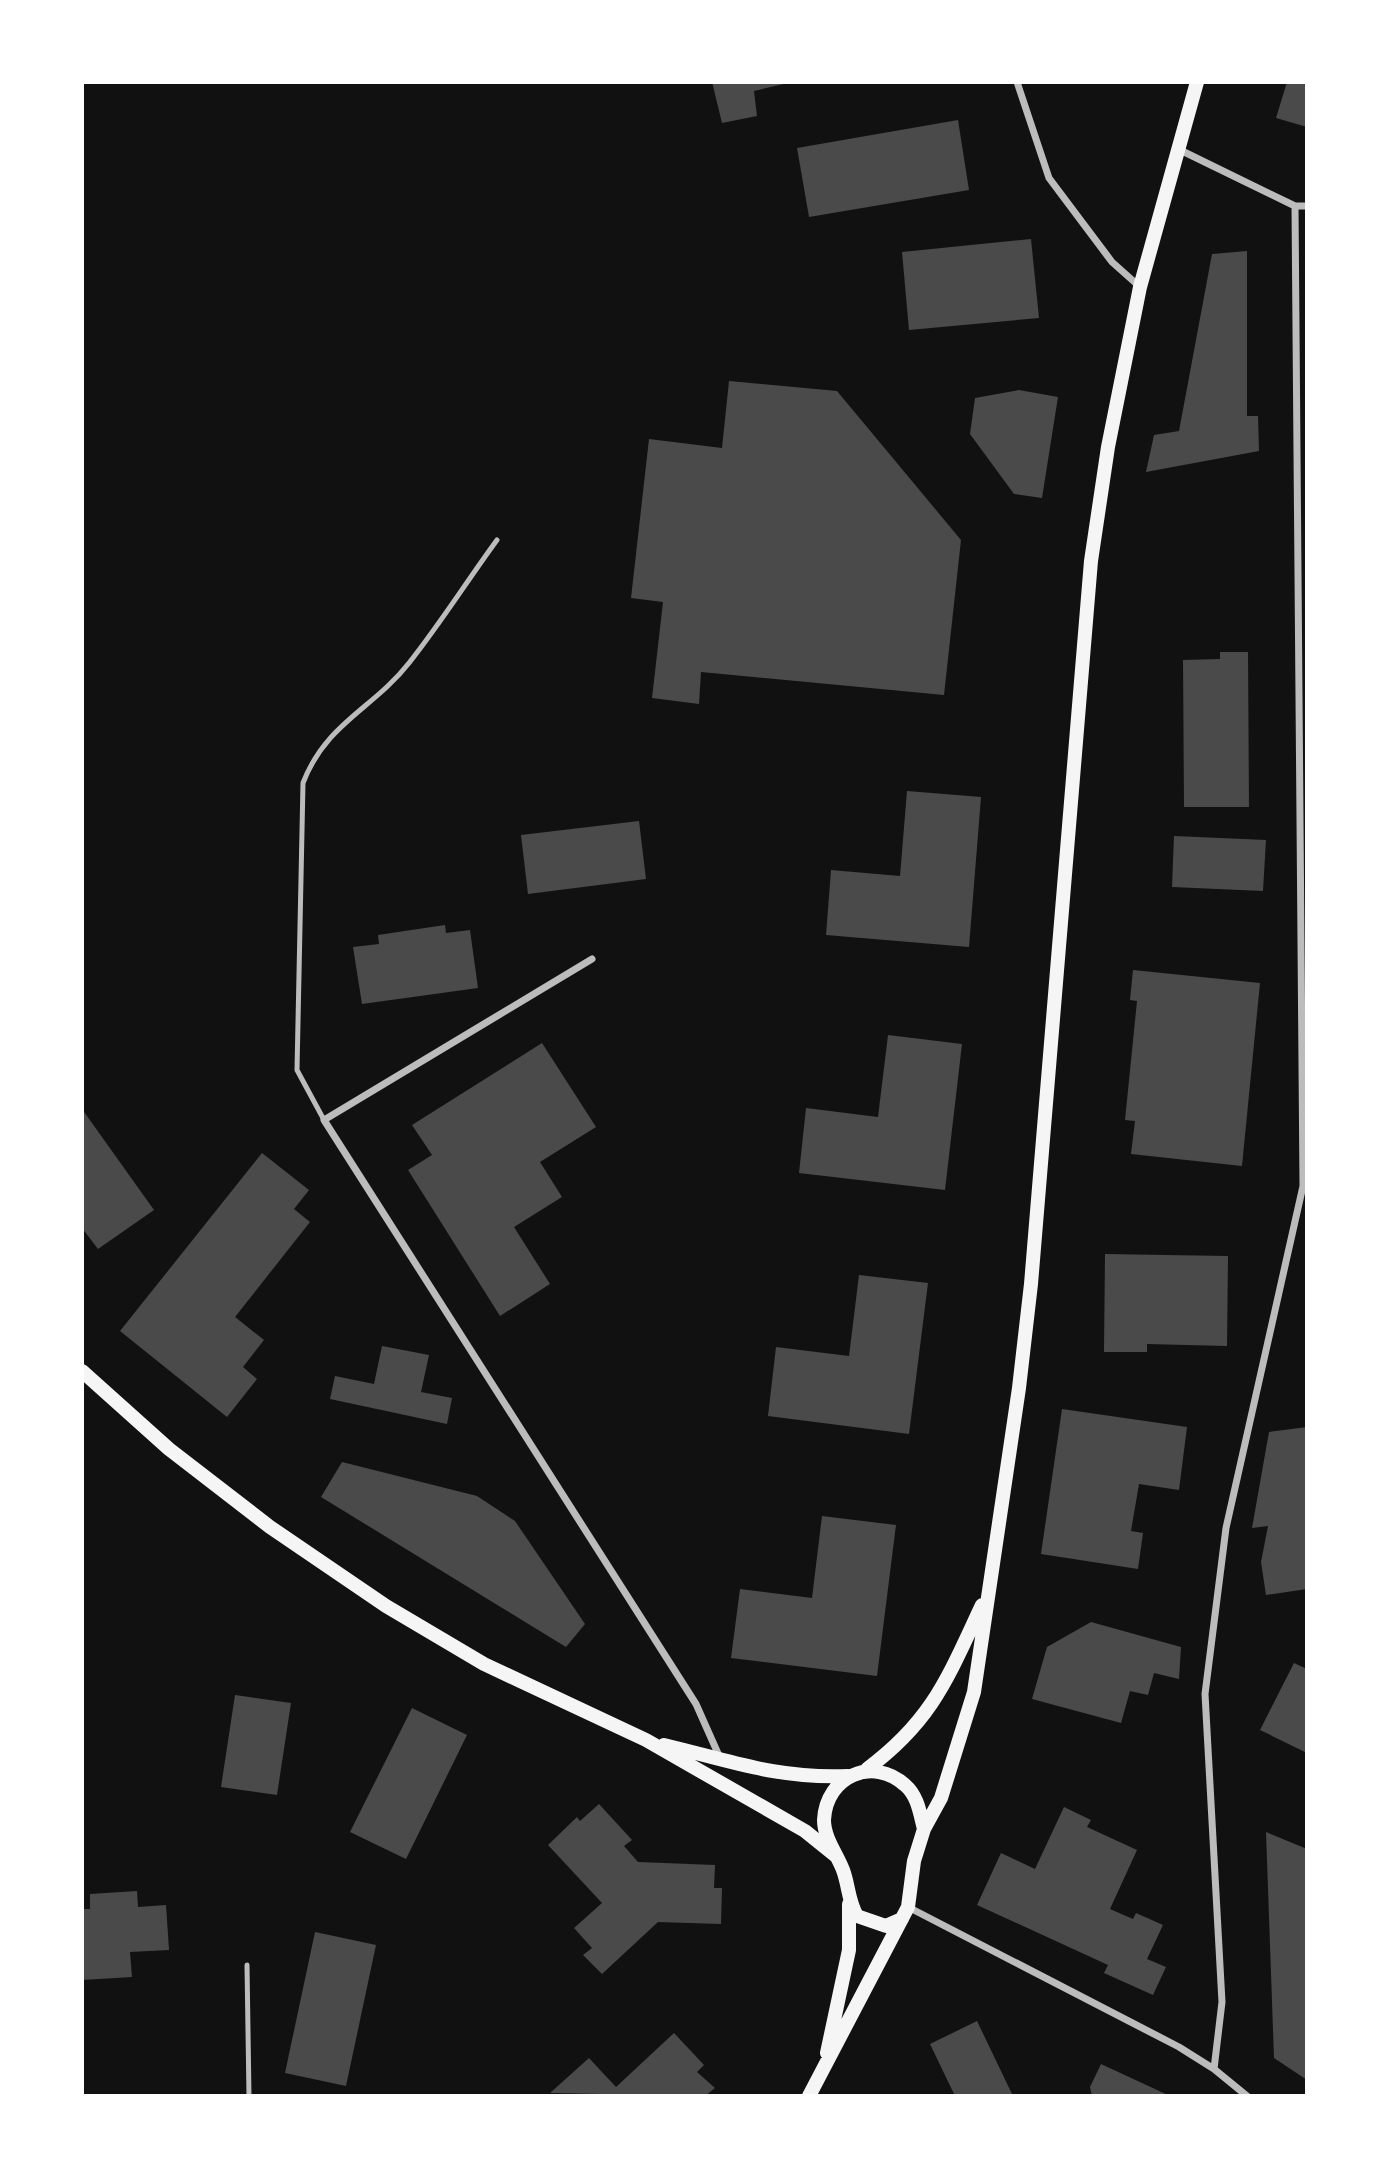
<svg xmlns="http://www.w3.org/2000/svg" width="1389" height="2178" viewBox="0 0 1389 2178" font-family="'Alegreya Sans',sans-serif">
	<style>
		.building { fill: #4a4a4a }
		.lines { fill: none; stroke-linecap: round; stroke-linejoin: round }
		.service { stroke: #bcbcbc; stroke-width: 5 }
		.minor { stroke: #bcbcbc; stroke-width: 7 }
		.secondary { stroke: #f5f5f5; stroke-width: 14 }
	</style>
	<rect width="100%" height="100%" fill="#111"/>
	<path class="building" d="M 712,82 L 788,82 L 788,83 L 754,91 L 757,116 L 722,123 Z
		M 1287,82 L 1307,82 L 1307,127 L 1276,118 Z
		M 958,120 L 969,190 L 809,217 L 797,148 Z
		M 1031,239 L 1039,318 L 909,330 L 902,252 Z
		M 1247,251 L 1247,416 L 1258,416 L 1259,451 L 1146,472 L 1154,435 L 1179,431 L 1212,254 Z
		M 729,381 L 837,391 L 961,540 L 944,695 L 701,672 L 699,704 L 652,698 L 663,602 L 631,598 L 649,439 L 722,448 Z
		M 1019,390 L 1058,397 L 1042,498 L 1014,494 L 970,434 L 975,398 Z
		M 1220,652 L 1248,652 L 1249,807 L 1184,807 L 1183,660 L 1220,659 Z
		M 907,791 L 981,797 L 969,947 L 826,935 L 831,870 L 900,876 Z
		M 639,821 L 646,879 L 528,894 L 521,835 Z
		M 1174,836 L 1266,840 L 1263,891 L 1172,887 Z
		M 445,925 L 446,933 L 470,930 L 478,988 L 362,1004 L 353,947 L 379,944 L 378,935 Z
		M 1133,970 L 1260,983 L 1242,1166 L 1131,1154 L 1135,1121 L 1125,1120 L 1137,1001 L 1130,1000 Z
		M 888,1035 L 962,1044 L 945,1190 L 799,1173 L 806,1108 L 878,1117 Z
		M 542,1043 L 596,1127 L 540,1162 L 562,1197 L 514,1227 L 550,1284 L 500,1316 L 408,1170 L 432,1155 L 412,1125 Z
		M 82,1109 L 154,1210 L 98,1249 L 82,1228 Z
		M 262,1153 L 309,1190 L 294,1209 L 310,1222 L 235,1317 L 264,1340 L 243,1367 L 257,1379 L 227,1417 L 120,1331 Z
		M 1105,1254 L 1228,1256 L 1227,1346 L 1147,1344 L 1147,1352 L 1104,1352 Z
		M 859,1275 L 928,1283 L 909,1434 L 768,1416 L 776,1347 L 849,1356 Z
		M 382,1346 L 429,1355 L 421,1392 L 452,1398 L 447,1424 L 330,1399 L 335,1376 L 374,1384 Z
		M 1062,1409 L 1187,1427 L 1179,1490 L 1139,1484 L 1131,1531 L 1143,1533 L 1138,1569 L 1041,1554 Z
		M 1307,1427 L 1307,1589 L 1266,1595 L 1261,1562 L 1268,1526 L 1252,1528 L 1269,1432 Z
		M 342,1462 L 477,1496 L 515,1521 L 585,1624 L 566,1647 L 321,1497 Z
		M 822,1516 L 896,1525 L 877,1676 L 731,1658 L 740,1589 L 812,1598 Z
		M 1091,1622 L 1181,1647 L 1179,1679 L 1154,1673 L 1148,1695 L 1130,1691 L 1121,1723 L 1032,1699 L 1047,1647 Z
		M 1294,1663 L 1307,1669 L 1307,1753 L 1260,1730 Z
		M 235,1695 L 291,1703 L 277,1795 L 221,1787 Z
		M 412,1708 L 467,1735 L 406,1859 L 350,1832 Z
		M 599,1804 L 632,1840 L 624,1846 L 638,1862 L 715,1865 L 714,1888 L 722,1888 L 721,1924 L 658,1922 L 602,1974 L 583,1955 L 592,1948 L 574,1928 L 602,1903 L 548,1845 L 577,1817 L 580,1821 Z
		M 1064,1807 L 1091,1820 L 1087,1827 L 1137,1850 L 1110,1909 L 1133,1919 L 1136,1913 L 1163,1925 L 1147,1959 L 1166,1967 L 1153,1995 L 1104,1973 L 1108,1965 L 977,1905 L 1001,1853 L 1035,1869 Z
		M 1266,1832 L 1307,1849 L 1307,2080 L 1274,2058 Z
		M 137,1891 L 138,1907 L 166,1905 L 169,1950 L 130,1952 L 132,1977 L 82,1980 L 82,1909 L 90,1909 L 90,1894 Z
		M 315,1932 L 376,1945 L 346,2086 L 285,2073 Z
		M 977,2021 L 1013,2096 L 955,2096 L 930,2044 Z
		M 674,2033 L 704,2065 L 697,2072 L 715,2088 L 705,2096 L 550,2093 L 589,2058 L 616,2087 Z
		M 1101,2064 L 1170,2096 L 1092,2096 L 1090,2087 Z"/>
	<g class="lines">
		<path class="service" d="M 324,1120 L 297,1070 L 303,783 C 326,723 373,709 409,663 C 440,624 467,581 497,540
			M 247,1965 L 249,2096"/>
		<path class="minor" d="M 1017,82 L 1049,178 L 1112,262 L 1140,287
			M 1178,149 L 1295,206 L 1307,206
			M 592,959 L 324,1120 L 696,1704 L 720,1758
			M 908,1907 L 1179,2047 L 1214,2069 L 1247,2096
			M 1214,2069 L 1222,2002 L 1205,1694 L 1226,1528 L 1303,1186 L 1295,206"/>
		<path class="secondary" d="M 82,1371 L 169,1449 L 270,1527 L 386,1606 L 484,1664 L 646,1740 L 805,1831 L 836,1856
			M 664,1745 C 731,1761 777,1779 848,1776
			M 867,1769 C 933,1720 948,1677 982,1605
			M 902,1919 L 886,1926 L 857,1916 C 848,1901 849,1886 843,1870 C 837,1854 824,1838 824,1820 C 826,1776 873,1756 905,1785 C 918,1796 920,1814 924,1829
			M 827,2053 L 849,1950 L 849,1904
			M 809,2096 L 908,1907 L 914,1861 L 924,1829 L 941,1798 L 974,1692 L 1019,1388 L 1031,1284 L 1091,561 L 1108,447 L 1140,287 L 1197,82"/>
	</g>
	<rect width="1389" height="2178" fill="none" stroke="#ffffff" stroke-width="168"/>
</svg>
